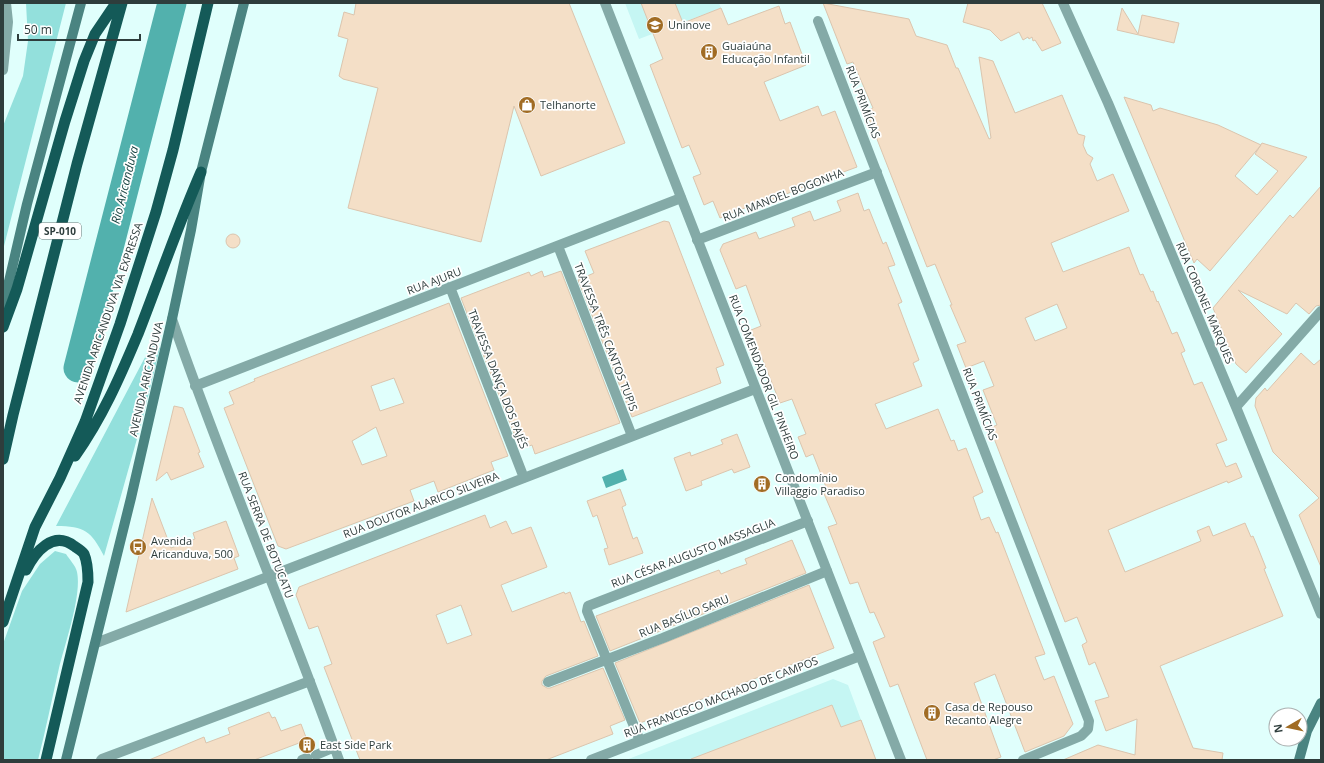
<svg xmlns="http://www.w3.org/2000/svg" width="1324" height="763" viewBox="0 0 1324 763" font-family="'Open Sans',sans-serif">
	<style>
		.built { fill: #c5f6f3 }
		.green { fill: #93e0dc }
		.water { fill: #52b1ad }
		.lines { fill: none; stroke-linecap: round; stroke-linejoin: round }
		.river { stroke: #52b1ad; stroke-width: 29 }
		.building { fill: #f4dfc7; stroke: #dbc5ae; fill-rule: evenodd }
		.minor { stroke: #84aaa7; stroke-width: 10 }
		.tertiary { stroke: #84aaa7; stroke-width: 10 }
		.secondary { stroke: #4a8481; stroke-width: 10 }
		.trunk { stroke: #145a58; stroke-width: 11 }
		.labels { text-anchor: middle; stroke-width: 3.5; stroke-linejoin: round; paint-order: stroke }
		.shield { fill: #fff; stroke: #6d7776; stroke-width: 1 }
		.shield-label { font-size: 10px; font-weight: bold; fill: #2e3d3c }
		.poi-label { font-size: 11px; fill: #2e3d3c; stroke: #fff; text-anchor: start }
		.street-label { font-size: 11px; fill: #2e3d3c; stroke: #fff }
		.water-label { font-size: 12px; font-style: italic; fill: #1c4745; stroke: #fff }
	</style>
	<rect width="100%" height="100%" fill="#e0fffc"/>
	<path class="built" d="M 625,3 L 719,3 L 721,8 L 639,39 Z
		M 833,679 L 848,685 L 876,760 L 626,760 Z"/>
	<path class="green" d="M 26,3 L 66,3 L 3,250 L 3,126 L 23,76 L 28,41 Z
		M 152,344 L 160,348 L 142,421 L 104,556 C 91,531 85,526 56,526 Z
		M 55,551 L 66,554 C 69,559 76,566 77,572 C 82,595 65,644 59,668 C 52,698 46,729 38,760 L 3,760 L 3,644 L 22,591 L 40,564 Z"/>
	<path class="water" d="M 623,469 L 627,480 L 606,488 L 602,477 Z"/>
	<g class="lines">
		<path class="river" d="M 78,368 L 172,3"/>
	</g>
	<path class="building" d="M 356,3 L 569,3 L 625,143 L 541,176 L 514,106 L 481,242 L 348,208 L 378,88 L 343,79 L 339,76 L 348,39 L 338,36 L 344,12 L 354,15 Z
		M 641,3 L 675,3 L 683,23 L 721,8 L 728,25 L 779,6 L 785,24 L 790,22 L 806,65 L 764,82 L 780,121 L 818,106 L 822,116 L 835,111 L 857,167 L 838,174 L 839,175 L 827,178 L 753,207 L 752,205 L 720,218 L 713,201 L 704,205 L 693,177 L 701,174 L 689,145 L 682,148 L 650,65 L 663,59 Z
		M 823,3 L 909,19 L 916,36 L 947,45 L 956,68 L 958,68 L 989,139 L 991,138 L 979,57 L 993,61 L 1015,113 L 1062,95 L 1078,134 L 1085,136 L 1083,145 L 1087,154 L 1093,158 L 1090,164 L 1097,181 L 1113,174 L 1129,211 L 1051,243 L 1063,272 L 1129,247 L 1140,275 L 1143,274 L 1151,292 L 1153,291 L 1157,302 L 1158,301 L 1172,334 L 1177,332 L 1185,351 L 1181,353 L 1194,385 L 1202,382 L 1227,440 L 1216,444 L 1226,467 L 1236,463 L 1242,477 L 1228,483 L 1227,481 L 1158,509 L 1108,530 L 1125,572 L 1201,541 L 1197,531 L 1209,526 L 1213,536 L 1245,523 L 1251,537 L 1253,536 L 1258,548 L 1266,568 L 1264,569 L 1283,616 L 1160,666 L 1193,748 L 1223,753 L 1222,760 L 1063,760 L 1098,745 L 1135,755 L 1137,719 L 1106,731 L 1095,701 L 1109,697 L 1095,662 L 1089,665 L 1082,645 L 1087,642 L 1077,617 L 1065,622 L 990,428 L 997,425 L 983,390 L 994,386 L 984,361 L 966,368 L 957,345 L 966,342 L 950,305 L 952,305 L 935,264 L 927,267 L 866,111 L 873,108 L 853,62 L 847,64 ZM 1057,304 L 1067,328 L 1035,341 L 1025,318 Z
		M 968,3 L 1042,3 L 1061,43 L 1042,51 L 1035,40 L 1033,41 L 1032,37 L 1029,39 L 1028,37 L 1023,40 L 1019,32 L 1001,41 L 990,30 L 963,22 Z
		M 1122,8 L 1138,34 L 1142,15 L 1179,23 L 1174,43 L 1117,30 Z
		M 1124,97 L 1151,105 L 1153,111 L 1160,108 L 1218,125 L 1261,145 L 1235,176 L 1257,195 L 1278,171 L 1255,154 L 1262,143 L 1307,157 L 1210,271 L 1197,259 L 1194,263 Z
		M 1321,186 L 1321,305 L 1316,306 L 1309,314 L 1296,303 L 1287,314 L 1238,290 L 1282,334 L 1246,373 L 1236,364 L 1213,308 L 1290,215 L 1293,218 Z
		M 858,193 L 864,211 L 869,209 L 883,244 L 886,242 L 895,265 L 888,267 L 902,302 L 898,304 L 919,360 L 913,363 L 922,386 L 875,404 L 886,429 L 938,409 L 951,441 L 954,440 L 958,451 L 966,448 L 983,492 L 973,497 L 981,520 L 989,517 L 996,533 L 998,532 L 1045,654 L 1035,657 L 1044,680 L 1054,676 L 1073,724 L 1064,736 L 1025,752 L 995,674 L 974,683 L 1001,757 L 993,760 L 927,760 L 898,684 L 890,687 L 873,642 L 885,637 L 874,612 L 870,613 L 858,582 L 850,584 L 828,527 L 837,524 L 822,489 L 826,487 L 813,454 L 806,457 L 798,437 L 806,434 L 792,399 L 780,403 L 751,330 L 761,326 L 746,285 L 736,289 L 720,250 L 723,244 L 756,232 L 759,239 L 795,226 L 792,218 L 810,211 L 814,221 L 841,211 L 837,201 Z
		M 664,221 L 669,222 L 724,365 L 716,368 L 721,383 L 632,417 L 578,280 L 594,273 L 585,251 Z
		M226 241a7 7 0 1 1 14 0a7 7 0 1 1-14 0Z
		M 542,271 L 544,277 L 561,271 L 620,423 L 535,454 L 532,445 L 520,449 L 461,298 L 529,272 L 531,276 Z
		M 449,303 L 508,456 L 491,462 L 494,470 L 438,492 L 434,481 L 410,490 L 414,501 L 286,549 L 278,546 L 224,408 L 234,404 L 229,392 L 255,381 L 254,379 ZM 394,378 L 404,403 L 380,411 L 371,386 ZM 376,427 L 387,456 L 362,465 L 352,441 Z
		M 1301,353 L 1314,365 L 1321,359 L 1321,567 L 1299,515 L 1319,498 L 1273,452 L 1255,406 L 1256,398 L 1265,388 L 1267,391 Z
		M 174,406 L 183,408 L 200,452 L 198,453 L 204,467 L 171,480 L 167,472 L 156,481 Z
		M 737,434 L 750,467 L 734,473 L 732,469 L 701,481 L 702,485 L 686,491 L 674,458 L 690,452 L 691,456 L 723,444 L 721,440 Z
		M 620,489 L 626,505 L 622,507 L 633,539 L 637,537 L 643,553 L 609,565 L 604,549 L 608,548 L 597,515 L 593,517 L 587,501 Z
		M 152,498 L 171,548 L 195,539 L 193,533 L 226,521 L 239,556 L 234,558 L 238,569 L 126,612 Z
		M 485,515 L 490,528 L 506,521 L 512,534 L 531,527 L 547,567 L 501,585 L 512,612 L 564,592 L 565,594 L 570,592 L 581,622 L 584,621 L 598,656 L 546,676 L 542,681 L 542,685 L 547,688 L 550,688 L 603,668 L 625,720 L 610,726 L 613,734 L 546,760 L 360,760 L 324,667 L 332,664 L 318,626 L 309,629 L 296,595 L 299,587 ZM 461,605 L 472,635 L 447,644 L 436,615 Z
		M 792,540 L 806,573 L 610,651 L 596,616 L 719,570 L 721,574 L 733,569 L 747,564 L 745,559 Z
		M 809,585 L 834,648 L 640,723 L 615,663 Z
		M 832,705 L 841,727 L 861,720 L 876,760 L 691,760 L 691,759 Z
		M 269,712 L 272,718 L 275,717 L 281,731 L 301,724 L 307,740 L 254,760 L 149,760 L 204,737 L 206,743 L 230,734 L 228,728 Z"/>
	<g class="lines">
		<path class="minor" d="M 1063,3 L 1108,103 L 1236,407 L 1321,614
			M 818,21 L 1089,721 L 1088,729 L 1081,736 L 1023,760
			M 3,70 L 8,22 L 6,3
			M 697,240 L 877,172
			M 558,246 L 632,436
			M 450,287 L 524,478
			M 172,319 C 223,467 286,612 339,760
			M 195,386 L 681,198
			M 1236,407 L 1321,311
			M 96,643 L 755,389
			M 548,682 L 663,638 L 827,571
			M 640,741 L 587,611 L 588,606 L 808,521
			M 316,755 L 335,747
			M 101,760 L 102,759 L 310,681
			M 302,760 L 307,758
			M 591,760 L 860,656"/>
		<path class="tertiary" d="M 605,3 L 901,760"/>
		<path class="secondary" d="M 3,307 L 27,204 L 81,3
			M 66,760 L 131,498 L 172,319 L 191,230 L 201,172 L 244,3
			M 1299,760 L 1307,731 L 1321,703"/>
		<path class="trunk" d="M 3,327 L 17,289 L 65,121 L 84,61 L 95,34 L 116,3
			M 75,456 C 102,418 120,377 138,334 C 159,280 178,225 201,172
			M 3,459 L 13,415 L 77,164 L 122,3
			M 26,570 C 35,552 53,530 74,546 C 77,548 82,551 84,554 C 88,563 88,573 88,582 L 46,760
			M 3,622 L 35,527 L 60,478 L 85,422 L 120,324 L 156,212 L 173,150 L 208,3"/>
	</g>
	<defs>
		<g id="university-disc" transform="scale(0.9)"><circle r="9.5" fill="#a16c24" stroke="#fff"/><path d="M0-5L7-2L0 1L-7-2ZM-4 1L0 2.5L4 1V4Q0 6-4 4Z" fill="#fff"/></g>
		<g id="building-disc" transform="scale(0.9)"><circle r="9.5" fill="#a16c24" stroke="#fff"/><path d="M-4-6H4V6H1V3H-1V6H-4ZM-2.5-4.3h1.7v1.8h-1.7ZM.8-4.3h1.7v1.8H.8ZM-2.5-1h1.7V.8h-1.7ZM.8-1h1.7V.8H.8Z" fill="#fff"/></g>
		<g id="shop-disc" transform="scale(0.9)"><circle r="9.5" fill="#a16c24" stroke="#fff"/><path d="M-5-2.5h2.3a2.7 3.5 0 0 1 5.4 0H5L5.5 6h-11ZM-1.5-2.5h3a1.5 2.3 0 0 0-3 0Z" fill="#fff"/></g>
		<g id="bus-disc" transform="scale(0.9)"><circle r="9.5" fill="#a16c24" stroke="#fff"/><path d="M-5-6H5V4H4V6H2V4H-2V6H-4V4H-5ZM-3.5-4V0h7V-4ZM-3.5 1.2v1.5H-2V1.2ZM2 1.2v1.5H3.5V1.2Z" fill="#fff"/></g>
	</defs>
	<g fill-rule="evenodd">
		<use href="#university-disc" x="655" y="25"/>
		<use href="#building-disc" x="709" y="52"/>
		<use href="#shop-disc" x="527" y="105"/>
		<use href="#building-disc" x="762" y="484"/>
		<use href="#bus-disc" x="138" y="547"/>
		<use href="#building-disc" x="932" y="713"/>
		<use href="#building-disc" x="307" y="745"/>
	</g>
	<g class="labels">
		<rect class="shield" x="39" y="223" width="42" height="16" rx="3"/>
		<g class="shield-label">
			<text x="60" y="235">SP-010</text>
		</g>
		<g class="poi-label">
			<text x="668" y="29">Uninove</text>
			<text x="722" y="50">Guaiaúna<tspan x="722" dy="13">Educação Infantil</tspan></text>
			<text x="540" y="109">Telhanorte</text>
			<text x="775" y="482">Condomínio<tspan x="775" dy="13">Villaggio Paradiso</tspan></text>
			<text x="151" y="545">Avenida<tspan x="151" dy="13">Aricanduva, 500</tspan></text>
			<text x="945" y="711">Casa de Repouso<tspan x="945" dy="13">Recanto Alegre</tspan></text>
			<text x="320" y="749">East Side Park</text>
		</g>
		<g class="street-label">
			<text transform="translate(863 102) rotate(69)" y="4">RUA PRIMÍCIAS</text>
			<text transform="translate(783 195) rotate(-21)" y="4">RUA MANOEL BOGONHA</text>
			<text transform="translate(434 281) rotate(-21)" y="4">RUA AJURU</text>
			<text transform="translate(1205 303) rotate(67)" y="4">RUA CORONEL MARQUES</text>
			<text transform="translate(108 313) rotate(-71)" y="4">AVENIDA ARICANDUVA VIA EXPRESSA</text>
			<text transform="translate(606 337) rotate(69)" y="4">TRAVESSA TRÊS CANTOS TUPIS</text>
			<text transform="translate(764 377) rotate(69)" y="4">RUA COMENDADOR GIL PINHEIRO</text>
			<text transform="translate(146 379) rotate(-77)" y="4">AVENIDA ARICANDUVA</text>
			<text transform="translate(498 379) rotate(69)" y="4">TRAVESSA DANÇA DOS PAJÉS</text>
			<text transform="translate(980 404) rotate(69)" y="4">RUA PRIMÍCIAS</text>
			<text transform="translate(421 505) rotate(-21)" y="4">RUA DOUTOR ALARICO SILVEIRA</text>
			<text transform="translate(266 535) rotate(69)" y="4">RUA SERRA DE BOTUCATU</text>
			<text transform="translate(693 553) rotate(-21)" y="4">RUA CÉSAR AUGUSTO MASSAGLIA</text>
			<text transform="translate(684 616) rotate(-22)" y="4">RUA BASÍLIO SARU</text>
			<text transform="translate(721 697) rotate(-21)" y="4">RUA FRANCISCO MACHADO DE CAMPOS</text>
		</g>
		<g class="water-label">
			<text transform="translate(125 185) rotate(-76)" y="4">Rio Aricanduva</text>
		</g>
	</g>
	<rect width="1324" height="763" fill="none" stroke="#2e3d3c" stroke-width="8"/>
	<g transform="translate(1288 727) rotate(261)"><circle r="19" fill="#ffffff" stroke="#abb1b1"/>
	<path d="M0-3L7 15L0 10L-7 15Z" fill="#a16c24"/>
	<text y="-6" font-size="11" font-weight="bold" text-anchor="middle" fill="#2e3d3c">N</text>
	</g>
	<path d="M18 34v6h122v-6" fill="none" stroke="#2e3d3c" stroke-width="2"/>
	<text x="24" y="34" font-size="12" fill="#2e3d3c" stroke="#ffffff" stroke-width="3" paint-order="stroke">50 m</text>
</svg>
